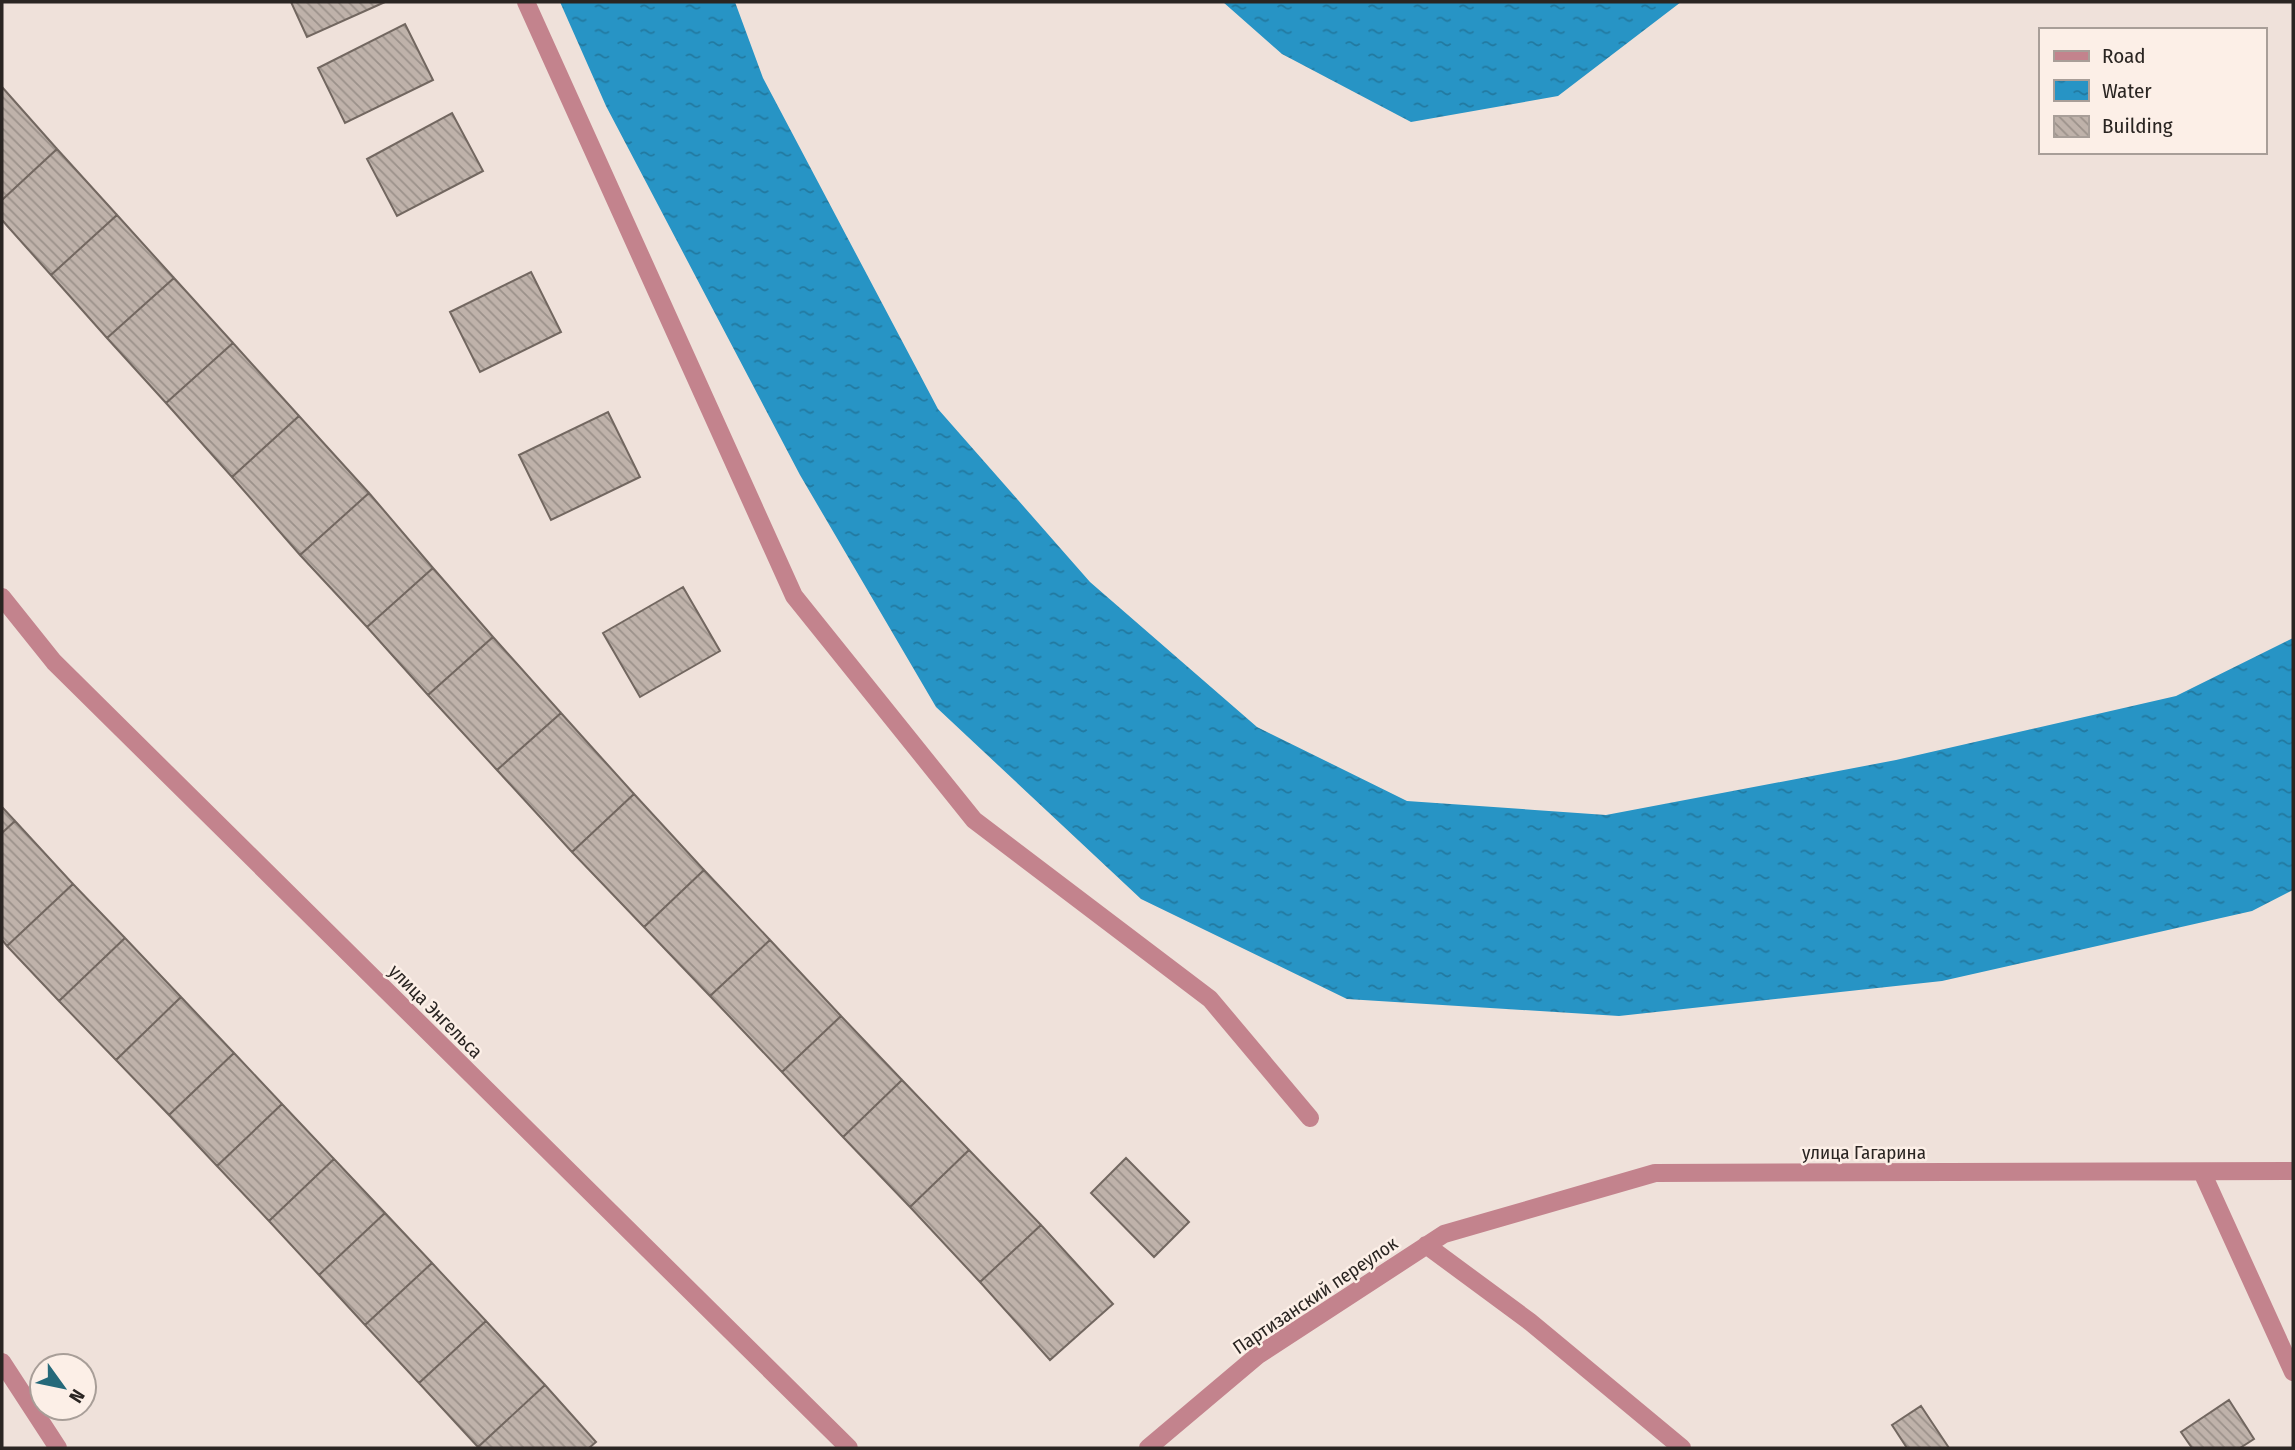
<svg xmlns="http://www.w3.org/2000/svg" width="2295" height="1450" viewBox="0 0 2295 1450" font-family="'Fira Sans Condensed',sans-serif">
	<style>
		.water { fill: url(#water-ripples) }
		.building { fill: url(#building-back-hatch); stroke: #726760; stroke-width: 2 }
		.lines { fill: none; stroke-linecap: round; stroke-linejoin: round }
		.minor { stroke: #c3838d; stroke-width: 18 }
		.labels { text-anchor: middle; stroke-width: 5; stroke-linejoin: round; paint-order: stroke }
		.street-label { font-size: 19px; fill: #2a2522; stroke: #fcefe7 }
	</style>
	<defs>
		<pattern id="water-ripples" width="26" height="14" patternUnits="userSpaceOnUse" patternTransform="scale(1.75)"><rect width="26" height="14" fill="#2794c5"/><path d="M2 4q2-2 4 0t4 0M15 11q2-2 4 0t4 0" fill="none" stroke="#2279a0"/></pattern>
		<pattern id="building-back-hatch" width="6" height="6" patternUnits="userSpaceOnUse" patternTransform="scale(1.75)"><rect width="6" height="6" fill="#bfb2aa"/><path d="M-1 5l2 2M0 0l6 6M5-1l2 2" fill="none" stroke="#9b918a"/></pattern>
	</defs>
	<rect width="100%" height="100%" fill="#efe1da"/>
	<path class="water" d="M 560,2 L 735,2 L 763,78 L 938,409 L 1090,582 L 1257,727 L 1407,801 L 1606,815 L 1896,760 L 2176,696 L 2293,638 L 2293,890 L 2252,911 L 1942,981 L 1619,1016 L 1347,999 L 1141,899 L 936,707 L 800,475 L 606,106 Z
		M 1223,2 L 1681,2 L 1558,96 L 1411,122 L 1282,54 Z"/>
	<path class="building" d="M 291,2 L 385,2 L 307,37 Z
		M 405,24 L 433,80 L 345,123 L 318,68 Z
		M 2,87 L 57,149 L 2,200 Z
		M 452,113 L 483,171 L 397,216 L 367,159 Z
		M 57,149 L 117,215 L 51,275 L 2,220 L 2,200 Z
		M 117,215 L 174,278 L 107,338 L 51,275 Z
		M 531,272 L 561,332 L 480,372 L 450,312 Z
		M 174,278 L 233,343 L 166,403 L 107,338 Z
		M 233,343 L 299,416 L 232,477 L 166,403 Z
		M 608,412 L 640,477 L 551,520 L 519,455 Z
		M 299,416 L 369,493 L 300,555 L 232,477 Z
		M 369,493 L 433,568 L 367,627 L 300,555 Z
		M 433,568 L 493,637 L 428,695 L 367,627 Z
		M 683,587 L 720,651 L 640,697 L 603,633 Z
		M 493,637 L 561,713 L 497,770 L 428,695 Z
		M 561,713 L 634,794 L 572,852 L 497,770 Z
		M 634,794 L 704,870 L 644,927 L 572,852 Z
		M 2,807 L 15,821 L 2,833 Z
		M 15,821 L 73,884 L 7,946 L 2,940 L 2,833 Z
		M 704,870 L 770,940 L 710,996 L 644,927 Z
		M 73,884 L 125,938 L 59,1001 L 7,946 Z
		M 125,938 L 181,997 L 116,1060 L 59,1001 Z
		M 770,940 L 841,1016 L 782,1072 L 710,996 Z
		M 181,997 L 234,1053 L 169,1115 L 116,1060 Z
		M 841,1016 L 902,1080 L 843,1137 L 782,1072 Z
		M 234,1053 L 282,1104 L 217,1166 L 169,1115 Z
		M 902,1080 L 969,1150 L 910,1207 L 843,1137 Z
		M 282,1104 L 334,1159 L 269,1221 L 217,1166 Z
		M 969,1150 L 1041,1225 L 980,1282 L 910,1207 Z
		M 1126,1158 L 1189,1222 L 1154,1257 L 1091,1193 Z
		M 334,1159 L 385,1213 L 319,1275 L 269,1221 Z
		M 385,1213 L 432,1263 L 365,1325 L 319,1275 Z
		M 1041,1225 L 1113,1304 L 1050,1360 L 980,1282 Z
		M 432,1263 L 486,1321 L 419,1383 L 365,1325 Z
		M 486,1321 L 545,1385 L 478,1447 L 419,1383 Z
		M 545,1385 L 596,1442 L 589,1448 L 479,1448 L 478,1447 Z
		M 2229,1400 L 2254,1439 L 2240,1448 L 2192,1448 L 2181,1432 Z
		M 1921,1406 L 1949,1448 L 1907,1448 L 1892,1425 Z"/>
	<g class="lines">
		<path class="minor" d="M 526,2 L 794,596 L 974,820 L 1210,999 L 1310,1118
			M 2,597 L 54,662 L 849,1448
			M 2202,1172 L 2293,1372
			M 1426,1245 L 1529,1321 L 1682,1448
			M 2,1362 L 58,1448
			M 1148,1448 L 1257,1356 L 1444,1234 L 1655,1173 L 2293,1171"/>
	</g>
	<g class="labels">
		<g class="street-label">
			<text transform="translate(436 1011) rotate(45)" y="7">улица Энгельса</text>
			<text x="1864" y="1159">улица Гагарина</text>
			<text transform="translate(1315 1295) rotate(-34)" y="7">Партизанский переулок</text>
		</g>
	</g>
	<rect width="2295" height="1450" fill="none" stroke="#2a2522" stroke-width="7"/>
	<rect x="2039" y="28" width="228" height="126" fill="#fcefe7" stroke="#a89e98" stroke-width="2"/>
	<rect x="2054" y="51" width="35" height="10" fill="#c3838d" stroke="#a89e98" stroke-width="2"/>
	<text x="2102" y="63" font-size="21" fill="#2a2522">Road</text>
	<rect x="2054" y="80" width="35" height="21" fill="url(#water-ripples)" stroke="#a89e98" stroke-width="2"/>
	<text x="2102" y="98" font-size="21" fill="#2a2522">Water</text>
	<rect x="2054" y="116" width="35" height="21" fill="url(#building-back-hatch)" stroke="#a89e98" stroke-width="2"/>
	<text x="2102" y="133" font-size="21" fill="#2a2522">Building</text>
	<g transform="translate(63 1387) rotate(123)"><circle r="33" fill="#fcefe7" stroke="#a89e98" stroke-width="2"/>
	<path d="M0-5L12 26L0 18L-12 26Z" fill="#25697a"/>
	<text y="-10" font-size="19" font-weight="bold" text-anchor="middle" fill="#2a2522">N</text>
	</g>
</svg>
